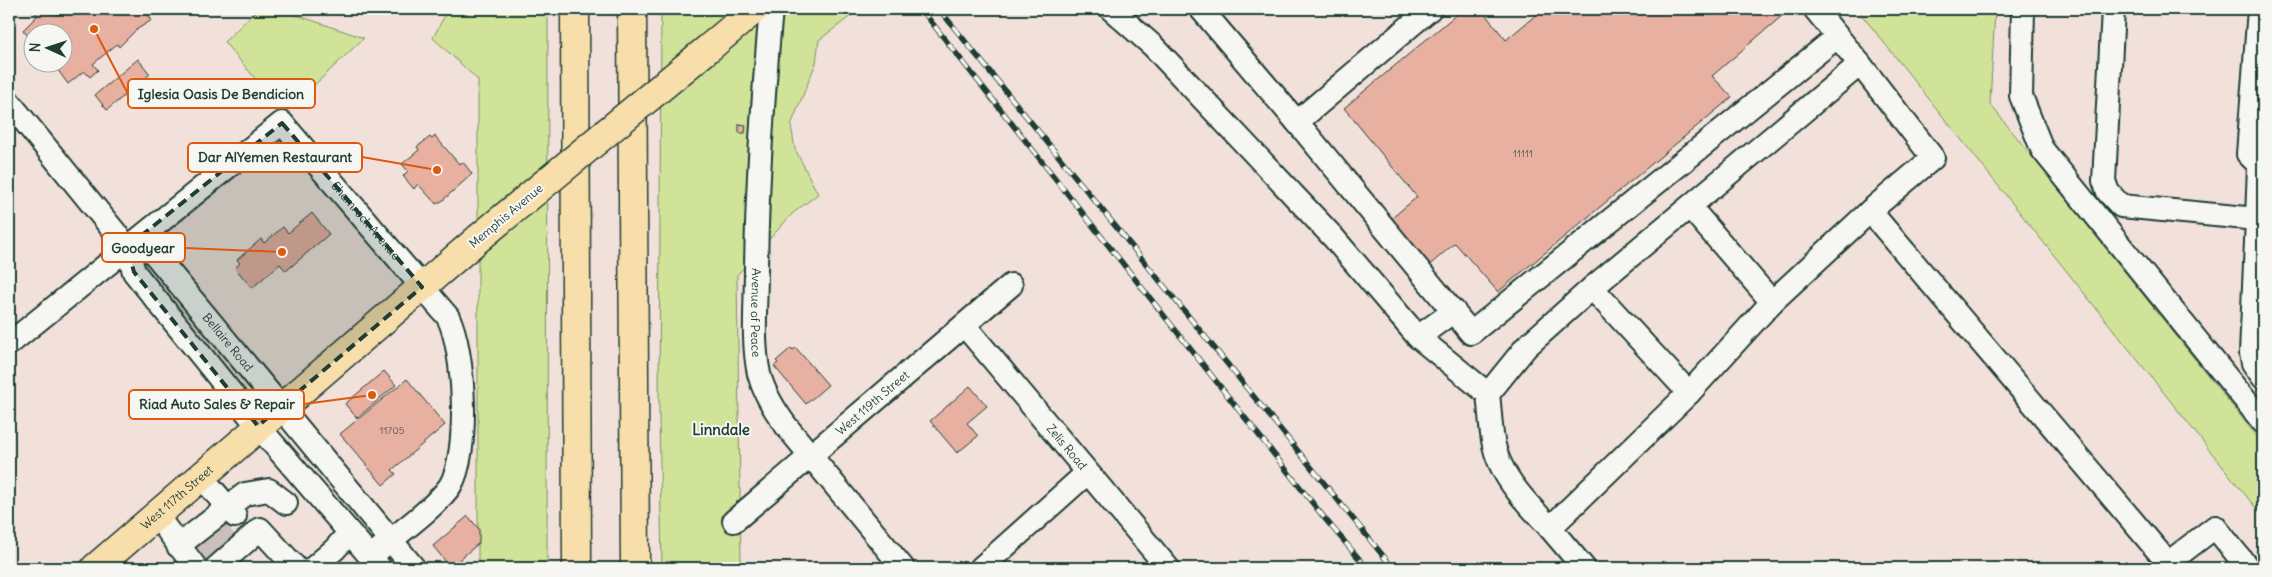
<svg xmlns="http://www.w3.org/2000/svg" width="2272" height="577" viewBox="0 0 2272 577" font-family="Delius,sans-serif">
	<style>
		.green { fill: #d0e398; stroke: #789066 }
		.building { fill: #e8b0a1; stroke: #1f3d34 }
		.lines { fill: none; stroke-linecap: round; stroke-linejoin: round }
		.minor-tunnel { stroke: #c8c0b9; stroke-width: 22; stroke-dasharray: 22 11; stroke-linecap: butt }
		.minor-casing { stroke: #1f3d34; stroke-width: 26 }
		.major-casing { stroke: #1f3d34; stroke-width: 31 }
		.highway-casing { stroke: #1f3d34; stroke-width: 31 }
		.minor { stroke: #f6f6f2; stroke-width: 22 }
		.major { stroke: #f8deab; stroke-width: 28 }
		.highway { stroke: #f8deab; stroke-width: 28 }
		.rail-casing { stroke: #1f3d34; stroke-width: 5.5 }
		.rail { stroke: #f6f6f2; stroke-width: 4; stroke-dasharray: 11; stroke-linecap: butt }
		.major-bridge-casing { stroke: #1f3d34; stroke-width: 31; stroke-linecap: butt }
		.major-bridge { stroke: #f8deab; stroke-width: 28 }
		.marked { fill: #1f3d34; fill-opacity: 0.2; stroke: #1f3d34; stroke-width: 4; stroke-dasharray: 10 6; stroke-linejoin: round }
		.labels { text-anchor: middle; stroke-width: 4; stroke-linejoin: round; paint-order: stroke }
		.number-label { font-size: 10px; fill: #515a4f }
		.street-label { font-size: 12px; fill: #1f3d34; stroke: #f6f6f2 }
		.quarter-label { font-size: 15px; font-weight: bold; fill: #1f3d34; stroke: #f6f6f2 }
		.leader { fill: none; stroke: #de580e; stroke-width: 2 }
		.callout-dot { fill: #de580e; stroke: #f6f6f2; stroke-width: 2 }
		.callout { fill: #f6f6f2; stroke: #de580e; stroke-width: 2 }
		.callout-label { font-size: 14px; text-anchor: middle; font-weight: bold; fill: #1f3d34 }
	</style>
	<rect width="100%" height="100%" fill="#f2e1da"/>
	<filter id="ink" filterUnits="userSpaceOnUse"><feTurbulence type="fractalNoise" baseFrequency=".02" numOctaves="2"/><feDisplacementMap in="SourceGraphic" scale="10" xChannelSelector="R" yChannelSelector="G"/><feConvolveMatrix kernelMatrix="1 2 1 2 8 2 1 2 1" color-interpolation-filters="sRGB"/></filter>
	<g filter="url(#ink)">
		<path class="green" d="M 258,9 L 279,9 L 364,38 L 285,113 L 224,42 Z
			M 448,9 L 548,9 L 547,568 L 478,568 L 478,80 L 433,38 Z
			M 661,9 L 860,9 L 819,40 L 816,63 L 791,125 L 795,149 L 818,194 L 793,213 L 737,275 L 741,564 L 744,568 L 662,568 L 659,416 Z
			M 1857,9 L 1995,9 L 1990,104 L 2263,444 L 2263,517 Z"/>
		<path class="building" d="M 34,9 L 52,9 L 57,15 L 63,9 L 146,9 L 144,11 L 152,20 L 136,30 L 119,47 L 117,44 L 93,64 L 98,70 L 90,77 L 84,71 L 68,84 L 52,62 L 62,62 L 62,32 L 32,32 L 32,41 L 23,30 L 37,16 Z
			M 1463,9 L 1481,9 L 1506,40 L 1543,9 L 1790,9 L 1712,76 L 1732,97 L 1498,292 L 1455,243 L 1425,269 L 1387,222 L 1417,197 L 1344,108 Z
			M 138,59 L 150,74 L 107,110 L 95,95 Z
			M 739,124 L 746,125 L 745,133 L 739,133 Z
			M 435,136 L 459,164 L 463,162 L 472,174 L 442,201 L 436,204 L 418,184 L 414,189 L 403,176 L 408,171 L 402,164 L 419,150 L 417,147 L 430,137 L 432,139 Z
			M 312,213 L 329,234 L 286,271 L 280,264 L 252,288 L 235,268 L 240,263 L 237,260 L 261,239 L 264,243 L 283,227 L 288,233 Z
			M 791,348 L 793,350 L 796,348 L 828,385 L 806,404 L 774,366 L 778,363 L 776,361 Z
			M 384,371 L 396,385 L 357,418 L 345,404 Z
			M 407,379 L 445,425 L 392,470 L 396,474 L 383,485 L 340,434 Z
			M 970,386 L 987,406 L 967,423 L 978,436 L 957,453 L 930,421 Z
			M 468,516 L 479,529 L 479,543 L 453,565 L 455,567 L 451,568 L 433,546 Z"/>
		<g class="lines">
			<path class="minor-tunnel" d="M 216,529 L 228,544
				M 205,540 L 216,555"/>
			<g class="minor-casing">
				<g id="minor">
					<path id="s1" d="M 771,9 C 763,97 757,182 756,271 C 756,305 752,341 759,374 C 764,393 775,411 787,427 L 903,568"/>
					<path d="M 1111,9 L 1153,46 L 1333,237 L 1418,337 L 1454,311"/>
					<path d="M 1201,9 L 1297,122"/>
					<path d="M 1430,9 L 1297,122 L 1471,333 L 1837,37"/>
					<path d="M 2023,9 L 2021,96 L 2042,149 L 2263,422"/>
					<path d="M 2113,9 L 2104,181 L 2108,192 L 2121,206 L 2257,219 L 2259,165 L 2248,154 L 2259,9"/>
					<path d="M 9,102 L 127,247 L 134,272 L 258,426 L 380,568"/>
					<path d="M 1690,207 L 1772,302 L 1870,211 L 1933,158 L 1860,64"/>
					<path d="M 1870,211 L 2168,563 L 2215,527 L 2248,568"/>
					<path d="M 2257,219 L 2251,353 L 2253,363 L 2263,377"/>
					<path id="s2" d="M 127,247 L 152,251 L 414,568"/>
					<path d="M 1592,288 L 1689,393 L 1772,302"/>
					<path id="s3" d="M 965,326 L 1168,568"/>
					<path d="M 1418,337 L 1488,394 L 1526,347 L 1592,288 L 1860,64 L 1815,9"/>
					<path id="s4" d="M 9,344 L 282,123 L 448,317 C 465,351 470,454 450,486 C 436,507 391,539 370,557"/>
					<path d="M 1488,394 C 1491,417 1490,442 1500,463 C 1511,488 1532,508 1550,528 L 1689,393"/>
					<path d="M 201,476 L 235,516"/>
					<path d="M 156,515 L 196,568"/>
					<path id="s5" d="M 734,521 L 1011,285"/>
					<path d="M 1550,528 L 1584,568"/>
					<path d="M 178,546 L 245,494 L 269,490 L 286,503"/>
					<path d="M 216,568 L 260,529 L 296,568"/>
					<path d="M 313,568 L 335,549 L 349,533"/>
					<path d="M 981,568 L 1087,473"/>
				</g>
			</g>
			<g class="major-casing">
				<g id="major">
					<path d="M 710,47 L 755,9"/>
					<path id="s6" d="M 95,568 L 479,238"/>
				</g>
			</g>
			<g class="highway-casing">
				<path id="highway" d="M 575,9 L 577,568
					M 632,9 L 635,568"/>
			</g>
			<use href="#minor" class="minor"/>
			<use href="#major" class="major"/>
			<use href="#highway" class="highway"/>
			<g class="rail-casing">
				<path id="rail" d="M 921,9 L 1326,520 L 1367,568
					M 939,9 L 1393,568"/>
			</g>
			<use href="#rail" class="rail"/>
			<g class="major-bridge-casing">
				<path id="major-bridge" d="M 479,238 L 710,47"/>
			</g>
			<use href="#major-bridge" class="major-bridge"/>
		</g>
	</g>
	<path class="marked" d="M 282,123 L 422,287 L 258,426 L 134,272 L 127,247 Z"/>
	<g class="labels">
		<g class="number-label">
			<text x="1523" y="157">11111</text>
			<text x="392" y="434">11705</text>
		</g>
		<g class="street-label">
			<text transform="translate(506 216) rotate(-40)" y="4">Memphis Avenue</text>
			<text dy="4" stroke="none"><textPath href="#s4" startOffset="480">Shamrock Avenue</textPath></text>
			<text dy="4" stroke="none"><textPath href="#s1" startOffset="304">Avenue of Peace</textPath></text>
			<text dy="4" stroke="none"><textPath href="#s2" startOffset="144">Bellaire Road</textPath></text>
			<text dy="4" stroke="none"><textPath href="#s5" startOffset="182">West 119th Street</textPath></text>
			<text dy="4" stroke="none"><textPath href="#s3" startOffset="158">Zelis Road</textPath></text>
			<text dy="4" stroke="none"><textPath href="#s6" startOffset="108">West 117th Street</textPath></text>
		</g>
		<g class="quarter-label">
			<text x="721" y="435">Linndale</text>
		</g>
	</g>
	<path class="leader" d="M94 29L128 94M437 170L362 157M282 252L185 248M372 395L304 404"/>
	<g class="callout-dot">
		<circle cx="94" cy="29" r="5"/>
		<circle cx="437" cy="170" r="5"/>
		<circle cx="282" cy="252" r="5"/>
		<circle cx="372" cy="395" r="5"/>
	</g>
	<g class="callout">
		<rect x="128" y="79" width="187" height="29" rx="5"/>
		<rect x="188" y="143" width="174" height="29" rx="5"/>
		<rect x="102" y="233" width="83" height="29" rx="5"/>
		<rect x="129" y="390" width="175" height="29" rx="5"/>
	</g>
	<g class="callout-label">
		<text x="221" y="99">Iglesia Oasis De Bendicion</text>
		<text x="275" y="162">Dar AlYemen Restaurant</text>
		<text x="143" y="253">Goodyear</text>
		<text x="217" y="409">Riad Auto Sales &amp; Repair</text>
	</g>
	<rect width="2272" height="577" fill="none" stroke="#f6f6f2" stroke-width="30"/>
	<rect x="15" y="15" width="2242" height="547" fill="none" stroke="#1f3d34" stroke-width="2" filter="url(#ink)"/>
	<g transform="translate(48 48) rotate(273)"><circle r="24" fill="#f6f6f2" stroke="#a0aca6"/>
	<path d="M0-4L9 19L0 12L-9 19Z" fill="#1f3d34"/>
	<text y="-8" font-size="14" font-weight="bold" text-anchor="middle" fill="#1f3d34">N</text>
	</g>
</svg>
